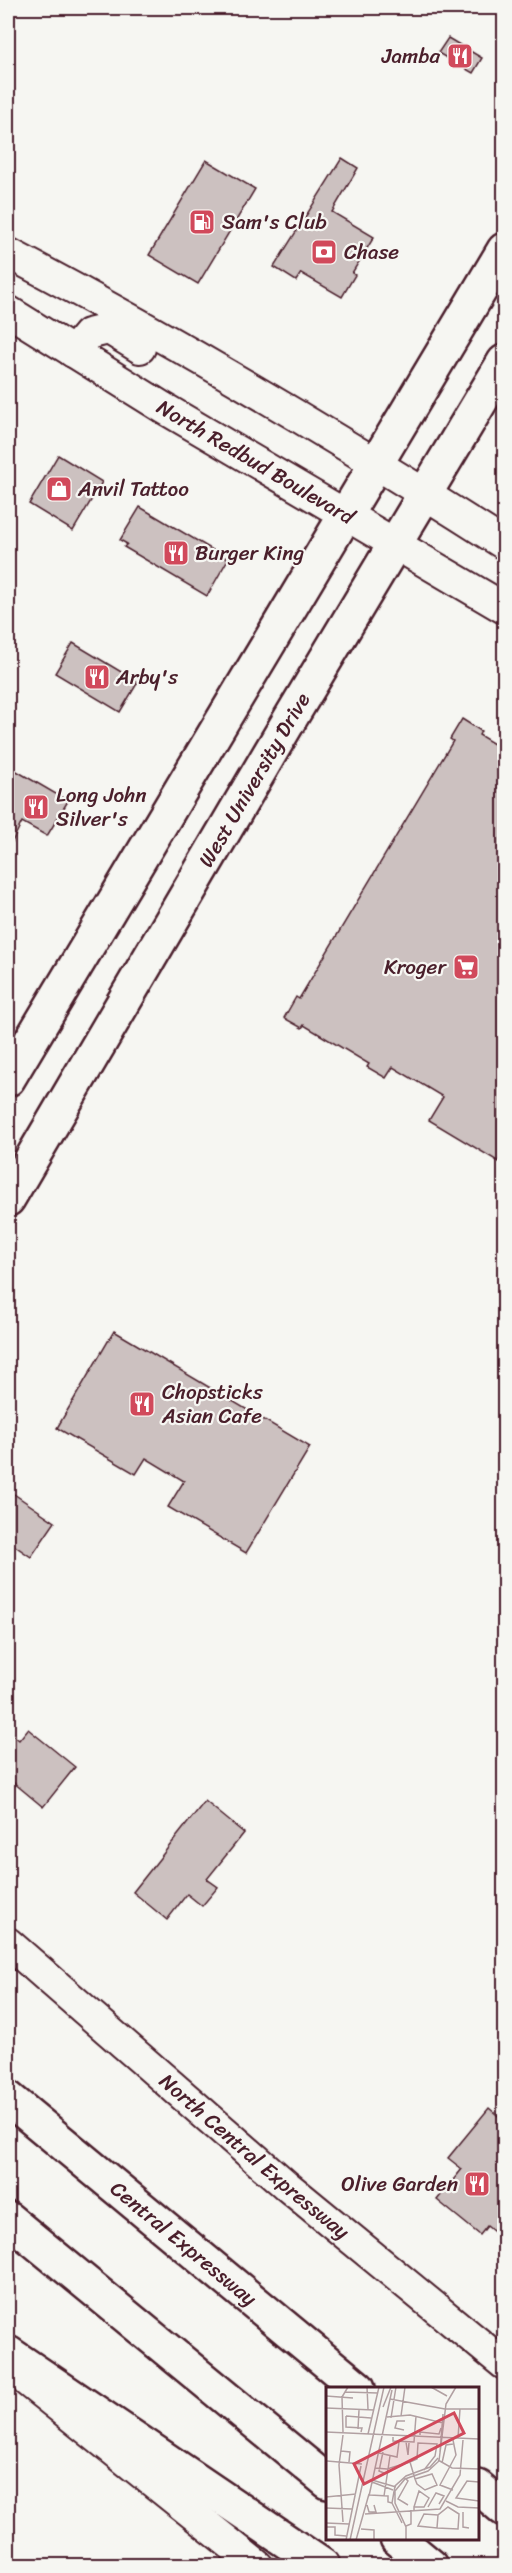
<svg xmlns="http://www.w3.org/2000/svg" width="512" height="2573" viewBox="0 0 512 2573" font-family="Sriracha,sans-serif">
	<style>
		.building { fill: #ccc1c0; stroke: #4a1f2b; stroke-width: 1.5 }
		.lines { fill: none; stroke-linecap: round; stroke-linejoin: round }
		.secondary-casing { stroke: #4a1f2b; stroke-width: 34 }
		.highway-casing { stroke: #4a1f2b; stroke-width: 38 }
		.secondary { stroke: #f6f6f2; stroke-width: 30 }
		.highway { stroke: #f6f6f2; stroke-width: 33 }
		.labels { text-anchor: middle; stroke-width: 4.5; stroke-linejoin: round; paint-order: stroke }
		.poi-label { font-size: 21px; fill: #4a1f2b; stroke: #f6f6f2; text-anchor: start }
		.street-label { font-size: 21px; fill: #4a1f2b; stroke: #f6f6f2 }
		.inset-road { fill: none; stroke: #b1a0a2; stroke-width: 1.5 }
		.view { fill: #d1495b; fill-opacity: 0.15; stroke: #d1495b; stroke-width: 3 }
		.inset-edge { fill: none; stroke: #4a1f2b; stroke-width: 3 }
	</style>
	<rect width="100%" height="100%" fill="#f6f6f2"/>
	<filter id="ink" filterUnits="userSpaceOnUse"><feTurbulence type="fractalNoise" baseFrequency=".0167" numOctaves="2"/><feDisplacementMap in="SourceGraphic" scale="12" xChannelSelector="R" yChannelSelector="G"/><feConvolveMatrix kernelMatrix="1 2 1 2 8 2 1 2 1" color-interpolation-filters="sRGB"/></filter>
	<g filter="url(#ink)">
		<path class="building" d="M 448,38 L 482,58 L 473,73 L 438,53 Z
			M 342,158 L 358,168 L 332,212 L 374,237 L 352,273 L 355,275 L 342,297 L 301,273 L 296,281 L 274,267 Z
			M 206,160 L 255,189 L 198,284 L 149,255 Z
			M 58,455 L 102,482 L 73,531 L 29,504 Z
			M 140,507 L 228,559 L 207,596 L 124,547 L 127,544 L 120,540 Z
			M 73,643 L 138,682 L 120,712 L 55,673 Z
			M 462,719 L 481,731 L 479,735 L 504,750 L 504,1165 L 429,1120 L 443,1097 L 393,1067 L 386,1078 L 367,1067 L 369,1064 L 304,1025 L 302,1028 L 284,1018 L 296,997 L 299,999 L 453,741 L 450,739 Z
			M 8,766 L 68,801 L 47,836 L 22,822 L 8,850 Z
			M 114,1331 L 310,1447 L 246,1553 L 168,1507 L 184,1481 L 146,1458 L 136,1474 L 57,1428 Z
			M 8,1490 L 55,1522 L 31,1557 L 8,1541 Z
			M 28,1729 L 75,1767 L 43,1807 L 8,1778 L 8,1731 L 19,1740 Z
			M 205,1801 L 244,1833 L 207,1879 L 218,1887 L 202,1906 L 187,1894 L 167,1920 L 133,1892 Z
			M 489,2108 L 504,2121 L 504,2240 L 487,2226 L 480,2235 L 437,2200 L 462,2169 L 448,2158 Z"/>
		<g class="lines">
			<g class="secondary-casing">
				<g id="secondary">
					<path d="M 8,253 C 177,342 343,441 504,544"/>
					<path id="s1" d="M 8,311 L 162,407 L 504,608"/>
					<path d="M 73,352 L 88,334 L 109,329 L 140,348"/>
					<path id="s2" d="M 8,1943 L 287,2186 L 504,2364"/>
					<path d="M 28,2382 L 258,2566"/>
				</g>
			</g>
			<g class="highway-casing">
				<g id="highway">
					<path d="M 8,1079 L 504,250"/>
					<path id="s3" d="M 8,1199 L 287,724 L 504,362"/>
					<path id="s4" d="M 8,2098 L 358,2388"/>
					<path d="M 8,2219 L 328,2482"/>
					<path d="M 8,2353 L 323,2566"/>
					<path d="M 478,2487 L 504,2509"/>
					<path d="M 397,2538 L 431,2566"/>
				</g>
			</g>
			<use href="#secondary" class="secondary"/>
			<use href="#highway" class="highway"/>
		</g>
	</g>
	<defs>
		<g id="restaurant-square" transform="scale(1.35)"><rect x="-9" y="-9" width="18" height="18" rx="4" fill="#d1495b" stroke="#f6f6f2"/><path d="M-5-6h1v4h1v-4h1v4h1v-4h1v5L-1.5 .5V6h-2V.5L-5-1ZM5-6V6H3V1.5H1.5Q1.5-4 5-6Z" fill="#fff"/></g>
		<g id="fuel-square" transform="scale(1.35)"><rect x="-9" y="-9" width="18" height="18" rx="4" fill="#d1495b" stroke="#f6f6f2"/><path d="M-5.5-6h7V0h2V4h1.3V-2.5L3-4.5l.8-.8L6-3V5H2.5V1h-1V6h-7ZM-4.2-4.7v3.2H.2V-4.7Z" fill="#fff"/></g>
		<g id="bank-square" transform="scale(1.35)"><rect x="-9" y="-9" width="18" height="18" rx="4" fill="#d1495b" stroke="#f6f6f2"/><path d="M-6-4H6V4H-6ZM0-2.3a2.3 2.3 0 1 0 0 4.6a2.3 2.3 0 1 0 0-4.6Z" fill="#fff"/></g>
		<g id="shop-square" transform="scale(1.35)"><rect x="-9" y="-9" width="18" height="18" rx="4" fill="#d1495b" stroke="#f6f6f2"/><path d="M-5-2.5h2.3a2.7 3.5 0 0 1 5.4 0H5L5.5 6h-11ZM-1.5-2.5h3a1.5 2.3 0 0 0-3 0Z" fill="#fff"/></g>
		<g id="supermarket-square" transform="scale(1.35)"><rect x="-9" y="-9" width="18" height="18" rx="4" fill="#d1495b" stroke="#f6f6f2"/><path d="M-6-5.5h2.5l.6 2H6L4.5 2H-2.5L-4.4-4H-6ZM-1.5 3.2a1.3 1.3 0 1 0 .1 0ZM3 3.2a1.3 1.3 0 1 0 .1 0Z" fill="#fff"/></g>
	</defs>
	<g fill-rule="evenodd">
		<use href="#restaurant-square" x="460" y="56"/>
		<use href="#fuel-square" x="202" y="222"/>
		<use href="#bank-square" x="324" y="252"/>
		<use href="#shop-square" x="59" y="489"/>
		<use href="#restaurant-square" x="176" y="553"/>
		<use href="#restaurant-square" x="97" y="677"/>
		<use href="#restaurant-square" x="36" y="807"/>
		<use href="#supermarket-square" x="466" y="967"/>
		<use href="#restaurant-square" x="142" y="1404"/>
		<use href="#restaurant-square" x="477" y="2184"/>
	</g>
	<g class="labels">
		<g class="poi-label">
			<text x="440" y="63" text-anchor="end">Jamba</text>
			<text x="222" y="229">Sam's Club</text>
			<text x="344" y="259">Chase</text>
			<text x="78" y="496">Anvil Tattoo</text>
			<text x="195" y="560">Burger King</text>
			<text x="116" y="684">Arby's</text>
			<text x="56" y="802">Long John<tspan x="56" dy="24">Silver's</tspan></text>
			<text x="446" y="974" text-anchor="end">Kroger</text>
			<text x="162" y="1399">Chopsticks<tspan x="162" dy="24">Asian Cafe</tspan></text>
			<text x="458" y="2191" text-anchor="end">Olive Garden</text>
		</g>
		<g class="street-label">
			<text dy="7" stroke="none"><textPath href="#s1" startOffset="290">North Redbud Boulevard</textPath></text>
			<text dy="7" stroke="none"><textPath href="#s3" startOffset="486">West University Drive</textPath></text>
			<text dy="7" stroke="none"><textPath href="#s2" startOffset="326">North Central Expressway</textPath></text>
			<text dy="7" stroke="none"><textPath href="#s4" startOffset="228">Central Expressway</textPath></text>
		</g>
	</g>
	<g transform="translate(326 2387)">
		<rect width="153" height="153" fill="#f6f6f2"/>
		<path class="inset-road" d="M 41,0 L 42,22M 105,0 L 121,9M 19,5 L 52,6M 0,9 L 27,11M 64,12 L 119,22 L 153,22M 57,20 L 65,0M 0,21 L 48,23M 20,29 L 20,40 L 36,41 L 35,45M 20,29 L 45,31M 75,29 L 79,0M 61,30 L 84,28 L 117,36M 65,31 L 70,0M 32,42 L 33,23M 78,43 L 69,41 L 71,34 L 79,34M 0,45 L 153,52M 17,45 L 16,10 L 22,0M 42,47 L 53,0M 94,48 L 94,45 L 113,47 L 115,41M 67,50 L 67,54 L 88,55 L 90,29M 132,51 L 134,22M 80,55 L 82,68 L 83,56M 0,61 L 0,109M 15,64 L 24,65 L 23,75M 57,65 L 53,84 L 58,86M 114,65 L 117,27M 53,66 L 71,70 L 73,55M 112,73 L 126,81 L 153,82M 1,74 L 36,77M 84,75 L 91,72 L 92,56 L 111,57 L 109,69 L 98,83M 116,76 L 120,58 L 127,57M 49,81 L 61,82 L 84,75 L 89,92 L 91,97 L 99,103 L 111,98 L 106,87 L 89,92M 80,92 L 82,94 L 72,112 L 82,118M 46,93 L 70,100M 46,95 L 67,103M 153,95 L 141,94 L 130,111 L 153,114M 127,103 L 114,98 L 130,68 L 127,53M 44,108 L 62,109 L 62,115 L 66,116M 43,109 L 66,3M 58,109 L 64,69M 0,110 L 30,107M 120,114 L 132,120 L 153,121M 41,118 L 43,125 L 50,125 L 48,118M 102,120 L 110,106 L 118,109 L 113,117M 0,121 L 26,122M 88,123 L 88,120 L 98,120 L 103,111 L 93,104 L 88,120M 137,125 L 137,140 L 143,141M 39,127 L 114,122 L 134,88 L 137,53M 17,135 L 13,78 L 17,48M 0,136 L 23,137M 76,136 L 66,116 L 69,99 L 80,89 L 104,80 L 112,71M 80,139 L 85,137 L 85,123M 0,140 L 9,140 L 9,148 L 20,149M 111,141 L 132,142 L 133,127 L 122,120 L 112,128 L 111,141 L 92,139 L 98,127 L 112,128M 35,142 L 48,143 L 48,153M 20,153 L 35,79M 24,153 L 58,0M 30,153 L 43,107M 80,153 L 80,140 L 69,116 L 69,104 L 79,92 L 102,84 L 113,74 L 120,17 L 130,0"/>
		<path class="view" d="M 128,26 L 138,46 L 38,97 L 28,77 Z"/>
		<rect width="153" height="153" class="inset-edge"/>
	</g>
	<rect width="512" height="2573" fill="none" stroke="#f6f6f2" stroke-width="30"/>
	<rect x="15" y="15" width="482" height="2543" fill="none" stroke="#4a1f2b" stroke-width="2" filter="url(#ink)"/>
</svg>
